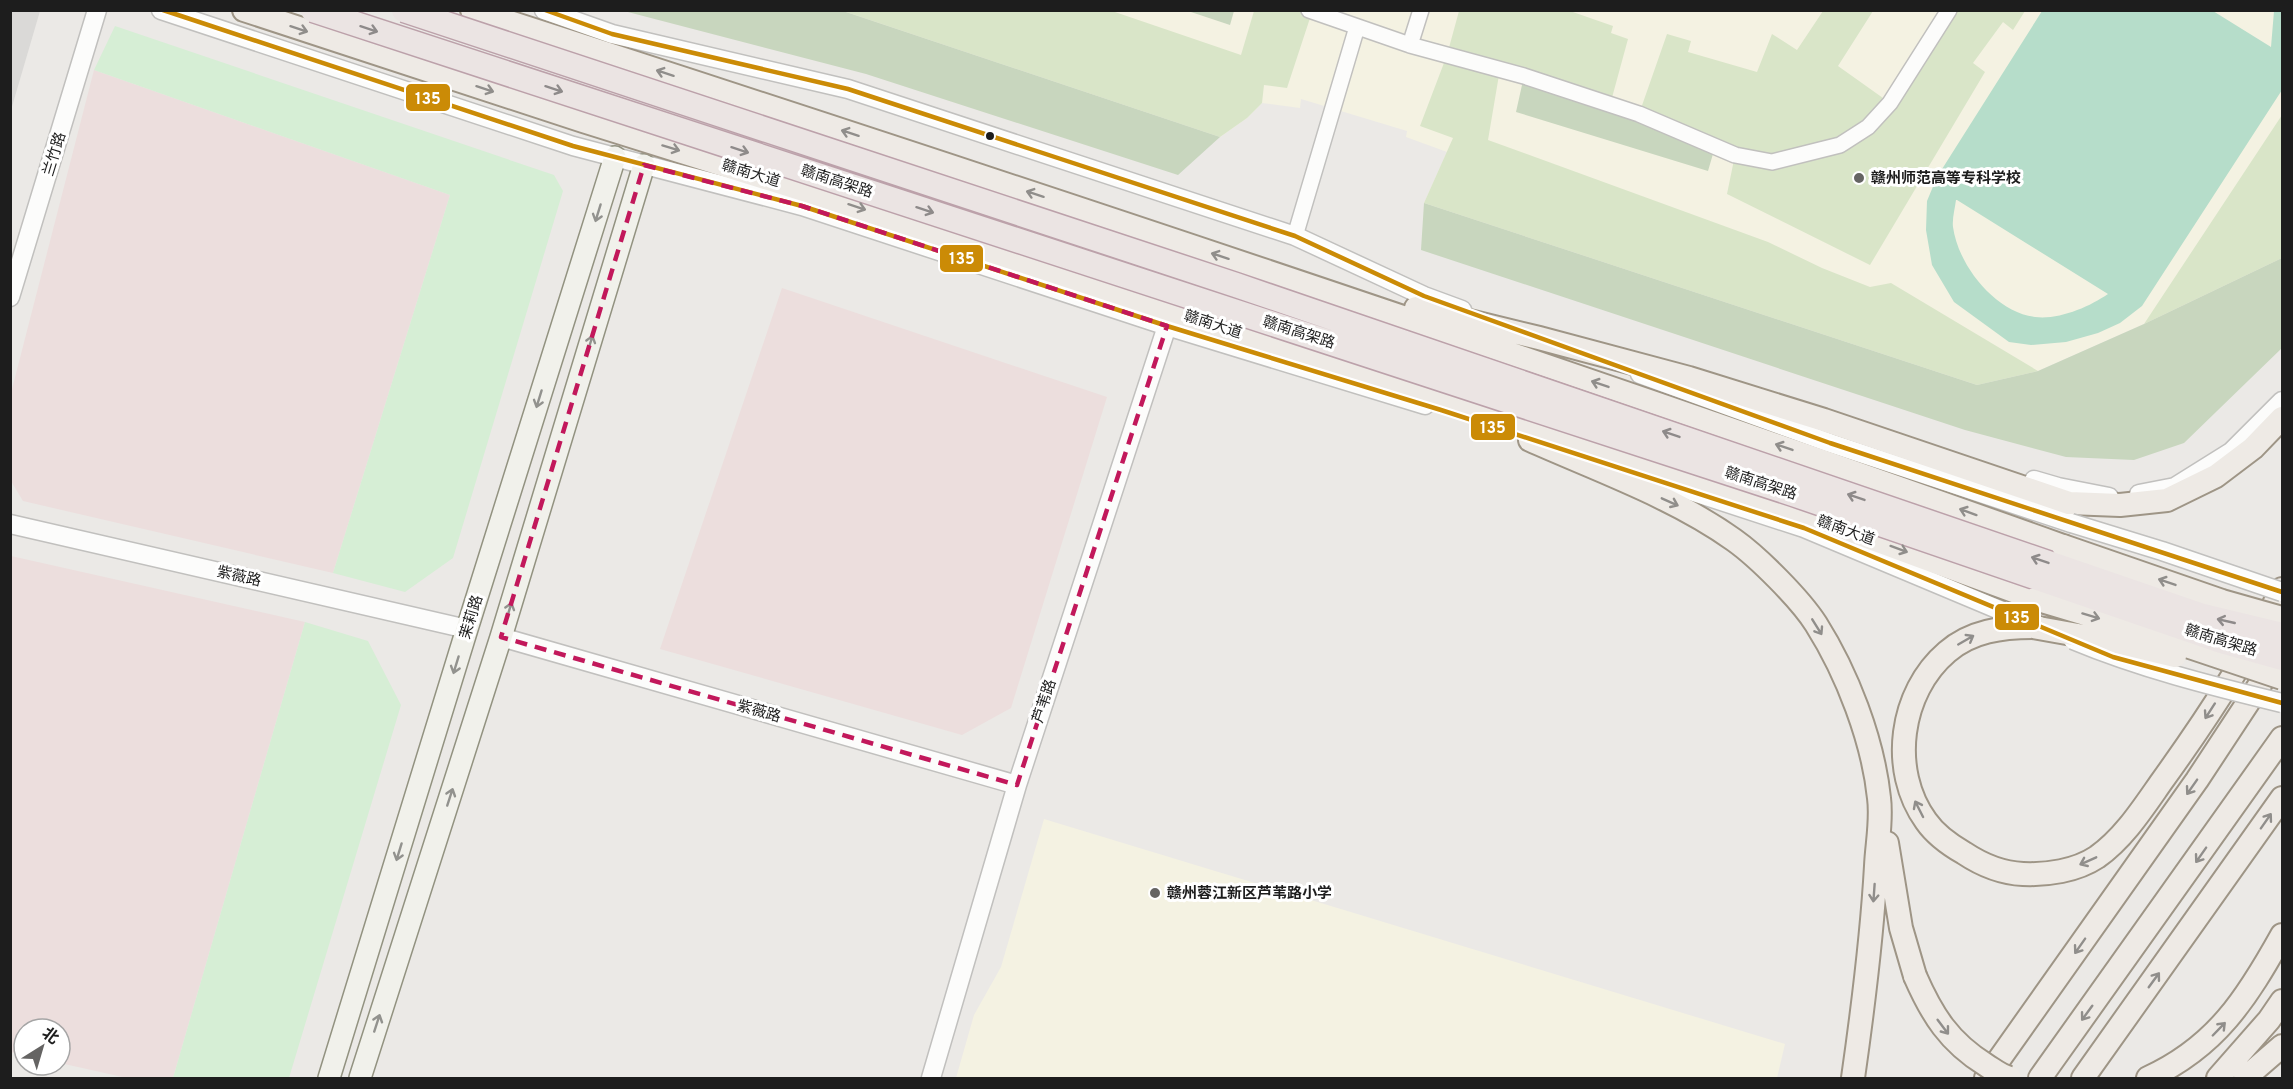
<svg xmlns="http://www.w3.org/2000/svg" width="2293" height="1089" viewBox="0 0 2293 1089" font-family="Overpass,'Noto Sans SC',sans-serif">
	<style>
		.residential { fill: #dad9d7 }
		.commercial { fill: #ecdedd }
		.education { fill: #f4f2e2 }
		.grass { fill: #d9e5c8 }
		.forest { fill: #c8d6be }
		.park { fill: #d6eed5 }
		.pitch { fill: #b6ddca; fill-rule: evenodd }
		.lines { fill: none; stroke-linecap: round; stroke-linejoin: round }
		.minor-casing { stroke: #c1c0be; stroke-width: 18 }
		.tertiary-casing { stroke: #c1c0be; stroke-width: 21 }
		.secondary-casing { stroke: #929280; stroke-width: 24 }
		.primary-casing { stroke: #9e9586; stroke-width: 26 }
		.minor { stroke: #fcfcfb; stroke-width: 15 }
		.tertiary { stroke: #fcfcfb; stroke-width: 18 }
		.secondary { stroke: #f1f1eb; stroke-width: 21 }
		.primary { stroke: #eeeae5; stroke-width: 22 }
		.tertiary-bridge-casing { stroke: #c1c0be; stroke-width: 21; stroke-linecap: butt }
		.primary-bridge-casing { stroke: #9e9586; stroke-width: 26; stroke-linecap: butt }
		.trunk-bridge-casing { stroke: #bca1aa; stroke-width: 27; stroke-linecap: butt }
		.tertiary-bridge { stroke: #fcfcfb; stroke-width: 18 }
		.primary-bridge { stroke: #eeeae5; stroke-width: 22 }
		.trunk-bridge { stroke: #ebe4e3; stroke-width: 24 }
		.bus-1-casing { stroke: #fff; stroke-width: 9 }
		.bus-1 { stroke: #cb8b06; stroke-width: 4.5 }
		.oneway { stroke: #908e8b }
		.oneway2 { stroke: #8e8a8a }
		.oneway3 { stroke: #92928e }
		.marked { fill: none; stroke: #c2185b; stroke-width: 4.5; stroke-dasharray: 12 8; stroke-linejoin: round }
		.bus-dot { fill: #1d1d1d; stroke: #fff; stroke-width: 2 }
		.poi-dot { fill: #656463; stroke: #fff; stroke-width: 2 }
		.labels { text-anchor: middle; stroke-width: 6; stroke-linejoin: round; paint-order: stroke }
		.street-label { font-size: 15px; fill: #1d1d1d; stroke: #fff }
		.poi-label { font-size: 15px; font-weight: bold; fill: #1d1d1d; stroke: #fff; text-anchor: start }
		.line-badge { stroke: #fff; stroke-width: 2 }
		.badge-label { font-size: 16px; text-anchor: middle; font-weight: bold; fill: #fff }
	</style>
	<rect width="100%" height="100%" fill="#ebe9e6"/>
	<path class="residential" d="M 11,10 L 40,11 L 11,110 L 10,11 Z"/>
	<path class="commercial" d="M 94,70 L 450,195 L 333,573 L 23,501 L 11,481 L 11,393 Z
		M 782,288 L 1107,397 L 1011,708 L 962,735 L 660,649 Z
		M 11,556 L 305,622 L 173,1078 L 127,1078 L 60,1063 L 60,1029 L 24,1029 L 24,1055 L 11,1052 Z"/>
	<path class="education" d="M 843,11 L 2282,11 L 2282,258 L 2144,324 L 2038,371 L 1977,385 L 1424,203 L 1447,152 L 1406,137 L 1407,131 L 1301,99 L 1300,108 L 1262,103 L 1247,118 L 1220,137 Z
		M 1044,819 L 1785,1044 L 1777,1078 L 956,1078 L 974,1015 L 1001,967 Z"/>
	<path class="grass" d="M 1309,10 L 1312,12 L 1287,88 L 1264,85 L 1262,103 L 1247,118 L 1220,137 L 843,11 L 1112,11 L 1241,55 L 1254,11 Z
		M 1459,11 L 1570,11 L 1613,26 L 1611,33 L 1628,39 L 1610,105 L 1500,69 L 1488,140 L 1768,242 L 1822,268 L 1870,287 L 1891,283 L 2038,371 L 1977,385 L 1424,203 L 1453,138 L 1420,126 L 1447,55 Z
		M 1823,11 L 1873,11 L 1838,66 L 1890,103 L 1949,11 L 2025,11 L 2013,30 L 2003,22 L 1973,63 L 1985,72 L 1870,265 L 1727,194 L 1735,155 L 1639,114 L 1667,34 L 1691,41 L 1688,52 L 1757,72 L 1772,34 L 1797,50 Z
		M 2282,115 L 2282,258 L 2144,324 Z"/>
	<path class="forest" d="M 624,11 L 843,11 L 1220,137 L 1178,175 L 866,74 Z
		M 1188,11 L 1234,11 L 1230,25 Z
		M 1524,76 L 1715,147 L 1708,171 L 1516,112 Z
		M 1424,203 L 1977,385 L 2038,371 L 2144,324 L 2282,258 L 2282,348 L 2184,443 L 2134,460 L 2066,457 L 1965,430 L 1421,250 Z"/>
	<path class="park" d="M 115,26 L 554,175 L 563,191 L 453,558 L 405,592 L 333,573 L 450,195 L 94,70 Z
		M 305,622 L 368,641 L 401,705 L 289,1078 L 173,1078 Z"/>
	<path class="pitch" d="M 2042,11 L 2213,11 L 2271,47 L 2274,11 L 2282,11 L 2282,90 L 2142,306 L 2120,323 L 2098,333 L 2066,342 L 2031,345 L 2009,342 L 1954,302 L 1932,265 L 1926,230 L 1927,201 L 1937,177 ZM 1956,200 L 1957,200 L 2108,294 C 2089,307 2059,320 2035,317 C 1995,312 1958,265 1953,227 C 1952,219 1955,208 1956,200 Z"/>
	<g class="lines">
		<g class="minor-casing">
			<path id="minor" d="M 1309,10 L 1410,45 L 1524,76 L 1639,114 L 1735,155 L 1772,162 L 1840,145 L 1868,127 L 1890,103 L 1949,10
				M 1410,45 L 1421,10
				M 1295,236 L 1357,27"/>
		</g>
		<g class="tertiary-casing">
			<path id="tertiary" d="M 161,10 L 573,146 L 802,206 L 1167,326 L 1425,405
				M 544,10 L 612,34 L 848,89 L 1295,236 L 1424,296 L 1462,310
				M 10,297 L 97,10
				M 1640,374 L 1830,443 L 2071,523
				M 1614,466 L 1804,528 L 2002,611
				M 2034,480 L 2058,487 L 2109,497
				M 2139,494 L 2175,487 L 2231,452 L 2282,401
				M 10,524 L 467,629
				M 501,637 L 1017,785
				M 931,1078 L 1017,785 L 1167,326"/>
		</g>
		<g class="secondary-casing">
			<path id="secondary" d="M 329,1078 L 467,629 L 615,157
				M 360,1078 L 501,637 L 644,165"/>
		</g>
		<g class="primary-casing">
			<path id="primary" d="M 244,10 L 583,121 L 810,192 L 1445,400 L 1810,516 L 2035,599
				M 472,10 C 1005,182 1536,358 2063,546
				M 1416,308 L 1539,338 L 1689,378 L 1824,420 L 2069,503 L 2120,505 L 2167,500 L 2216,476 L 2253,448 L 2282,418
				M 1530,440 C 1597,470 1674,497 1734,540 C 1758,557 1800,599 1816,624 C 1847,673 1873,740 1879,798 C 1882,820 1877,844 1876,866 C 1872,937 1863,1008 1853,1078
				M 2033,627 C 2002,627 1971,631 1947,652 C 1900,692 1889,770 1926,821 C 1935,834 1950,845 1964,853 C 1982,865 2001,873 2023,874 C 2047,875 2076,871 2097,857 C 2124,838 2143,808 2162,781 C 2206,720 2248,656 2282,589
				M 1887,843 L 1901,928 L 1915,976
				M 1986,1078 L 2197,780 L 2278,657
				M 2040,1078 L 2282,738
				M 2083,1078 L 2282,798
				M 2148,1078 C 2216,1047 2247,998 2282,935
				M 2218,1078 L 2269,1020 L 2282,1001
				M 2245,1078 L 2282,1046"/>
		</g>
		<use href="#minor" class="minor"/>
		<use href="#tertiary" class="tertiary"/>
		<use href="#secondary" class="secondary"/>
		<use href="#primary" class="primary"/>
		<g class="tertiary-bridge-casing">
			<path id="tertiary-bridge" d="M 2071,523 L 2162,551 L 2282,592
				M 2002,611 L 2047,629
				M 2073,640 C 2140,668 2212,686 2282,703"/>
		</g>
		<g class="primary-bridge-casing">
			<path id="primary-bridge" d="M 2063,546 L 2222,601 L 2282,618
				M 2035,599 L 2142,631 L 2282,678
				M 2033,627 L 2117,642 L 2175,656
				M 1915,976 C 1932,1015 1949,1042 1986,1065 C 1994,1070 2001,1076 2010,1078"/>
		</g>
		<g class="trunk-bridge-casing">
			<path id="trunk-bridge" d="M 313,10 L 1793,494 L 2221,641 L 2282,658
				M 404,10 L 1236,285 L 2203,616 L 2282,635"/>
		</g>
		<use href="#tertiary-bridge" class="tertiary-bridge"/>
		<use href="#primary-bridge" class="primary-bridge"/>
		<use href="#trunk-bridge" class="trunk-bridge"/>
		<g class="bus-1-casing">
			<path id="bus-1" d="M 163,10 L 573,146 L 802,206 L 1167,326 L 1441,410 L 1804,528 L 2113,657 L 2282,703
				M 545,10 L 612,34 L 848,89 L 1295,236 L 1424,296 L 1830,443 L 2282,592"/>
		</g>
		<use href="#bus-1" class="bus-1"/>
	</g>
	<defs><path id="oneway-shaft" d="M-6 0H5M1.5-3L5.5 0L1.5 3" fill="none" stroke-width="1.6" stroke-linecap="round" stroke-linejoin="round" transform="scale(1.5)"/></defs>
	<g class="oneway">
		<use href="#oneway-shaft" transform="translate(299 29) rotate(18)"/>
		<use href="#oneway-shaft" transform="translate(665 73) rotate(-162)"/>
		<use href="#oneway-shaft" transform="translate(485 89) rotate(18)"/>
		<use href="#oneway-shaft" transform="translate(850 133) rotate(-162)"/>
		<use href="#oneway-shaft" transform="translate(671 148) rotate(17)"/>
		<use href="#oneway-shaft" transform="translate(1035 194) rotate(-162)"/>
		<use href="#oneway-shaft" transform="translate(857 207) rotate(18)"/>
		<use href="#oneway-shaft" transform="translate(1220 256) rotate(-162)"/>
		<use href="#oneway-shaft" transform="translate(1600 384) rotate(-161)"/>
		<use href="#oneway-shaft" transform="translate(1784 447) rotate(-161)"/>
		<use href="#oneway-shaft" transform="translate(1670 502) rotate(24)"/>
		<use href="#oneway-shaft" transform="translate(1968 512) rotate(-160)"/>
		<use href="#oneway-shaft" transform="translate(1899 549) rotate(20)"/>
		<use href="#oneway-shaft" transform="translate(2167 582) rotate(-161)"/>
		<use href="#oneway-shaft" transform="translate(2091 616) rotate(17)"/>
		<use href="#oneway-shaft" transform="translate(1817 627) rotate(58)"/>
		<use href="#oneway-shaft" transform="translate(1966 640) rotate(-30)"/>
		<use href="#oneway-shaft" transform="translate(2210 711) rotate(123)"/>
		<use href="#oneway-shaft" transform="translate(2192 787) rotate(125)"/>
		<use href="#oneway-shaft" transform="translate(1919 809) rotate(-117)"/>
		<use href="#oneway-shaft" transform="translate(2266 821) rotate(-55)"/>
		<use href="#oneway-shaft" transform="translate(2201 855) rotate(125)"/>
		<use href="#oneway-shaft" transform="translate(2088 861) rotate(156)"/>
		<use href="#oneway-shaft" transform="translate(1874 893) rotate(94)"/>
		<use href="#oneway-shaft" transform="translate(2080 946) rotate(125)"/>
		<use href="#oneway-shaft" transform="translate(2154 980) rotate(-54)"/>
		<use href="#oneway-shaft" transform="translate(2087 1013) rotate(126)"/>
		<use href="#oneway-shaft" transform="translate(1943 1027) rotate(53)"/>
		<use href="#oneway-shaft" transform="translate(2219 1029) rotate(-46)"/>
	</g>
	<g class="oneway2">
		<use href="#oneway-shaft" transform="translate(369 29) rotate(18)"/>
		<use href="#oneway-shaft" transform="translate(554 89) rotate(18)"/>
		<use href="#oneway-shaft" transform="translate(740 150) rotate(18)"/>
		<use href="#oneway-shaft" transform="translate(925 210) rotate(18)"/>
		<use href="#oneway-shaft" transform="translate(1671 434) rotate(-161)"/>
		<use href="#oneway-shaft" transform="translate(1856 497) rotate(-161)"/>
		<use href="#oneway-shaft" transform="translate(2040 560) rotate(-161)"/>
		<use href="#oneway-shaft" transform="translate(2226 621) rotate(-167)"/>
	</g>
	<g class="oneway3">
		<use href="#oneway-shaft" transform="translate(598 213) rotate(107)"/>
		<use href="#oneway-shaft" transform="translate(590 344) rotate(-73)"/>
		<use href="#oneway-shaft" transform="translate(539 399) rotate(107)"/>
		<use href="#oneway-shaft" transform="translate(509 611) rotate(-73)"/>
		<use href="#oneway-shaft" transform="translate(456 665) rotate(107)"/>
		<use href="#oneway-shaft" transform="translate(450 797) rotate(-72)"/>
		<use href="#oneway-shaft" transform="translate(399 852) rotate(107)"/>
		<use href="#oneway-shaft" transform="translate(377 1023) rotate(-72)"/>
	</g>
	<path class="marked" d="M 644,165 L 802,206 L 1167,326 L 1017,785 L 501,637 Z"/>
	<circle class="bus-dot" cx="990" cy="136" r="5"/>
	<g class="poi-dot">
		<circle cx="1859" cy="178" r="6"/>
		<circle cx="1155" cy="893" r="6"/>
	</g>
	<g class="labels">
		<g class="street-label">
			<text transform="translate(54 154) rotate(-73)" y="5">兰竹路</text>
			<text transform="translate(751 173) rotate(17)" y="5">赣南大道</text>
			<text transform="translate(837 181) rotate(18)" y="5">赣南高架路</text>
			<text transform="translate(1213 324) rotate(18)" y="5">赣南大道</text>
			<text transform="translate(1299 332) rotate(18)" y="5">赣南高架路</text>
			<text transform="translate(1761 483) rotate(18)" y="5">赣南高架路</text>
			<text transform="translate(1846 530) rotate(20)" y="5">赣南大道</text>
			<text transform="translate(239 576) rotate(13)" y="5">紫薇路</text>
			<text transform="translate(471 617) rotate(-73)" y="5">茉莉路</text>
			<text transform="translate(2221 640) rotate(17)" y="5">赣南高架路</text>
			<text transform="translate(1044 701) rotate(-72)" y="5">芦苇路</text>
			<text transform="translate(759 711) rotate(16)" y="5">紫薇路</text>
		</g>
		<g class="poi-label">
			<text x="1871" y="183">赣州师范高等专科学校</text>
			<text x="1167" y="898">赣州蓉江新区芦苇路小学</text>
		</g>
	</g>
	<g class="line-badge">
		<rect x="405" y="83" width="46" height="29" rx="6" fill="#cb8b06"/>
		<rect x="939" y="244" width="45" height="29" rx="6" fill="#cb8b06"/>
		<rect x="1470" y="413" width="46" height="28" rx="6" fill="#cb8b06"/>
		<rect x="1994" y="603" width="46" height="28" rx="6" fill="#cb8b06"/>
	</g>
	<g class="badge-label">
		<text x="428" y="104">135</text>
		<text x="962" y="264">135</text>
		<text x="1493" y="433">135</text>
		<text x="2017" y="623">135</text>
	</g>
	<rect width="2293" height="1089" fill="none" stroke="#1d1d1d" stroke-width="24"/>
	<g transform="translate(42 1047) rotate(37)"><circle r="28" fill="#ffffff" stroke="#a5a5a5" stroke-width="1.5"/>
	<path d="M0-4.5L10 22L0 15L-10 22Z" fill="#656463"/>
	<text y="-9" font-size="16" font-weight="bold" text-anchor="middle" fill="#1d1d1d">北</text>
	</g>
</svg>
